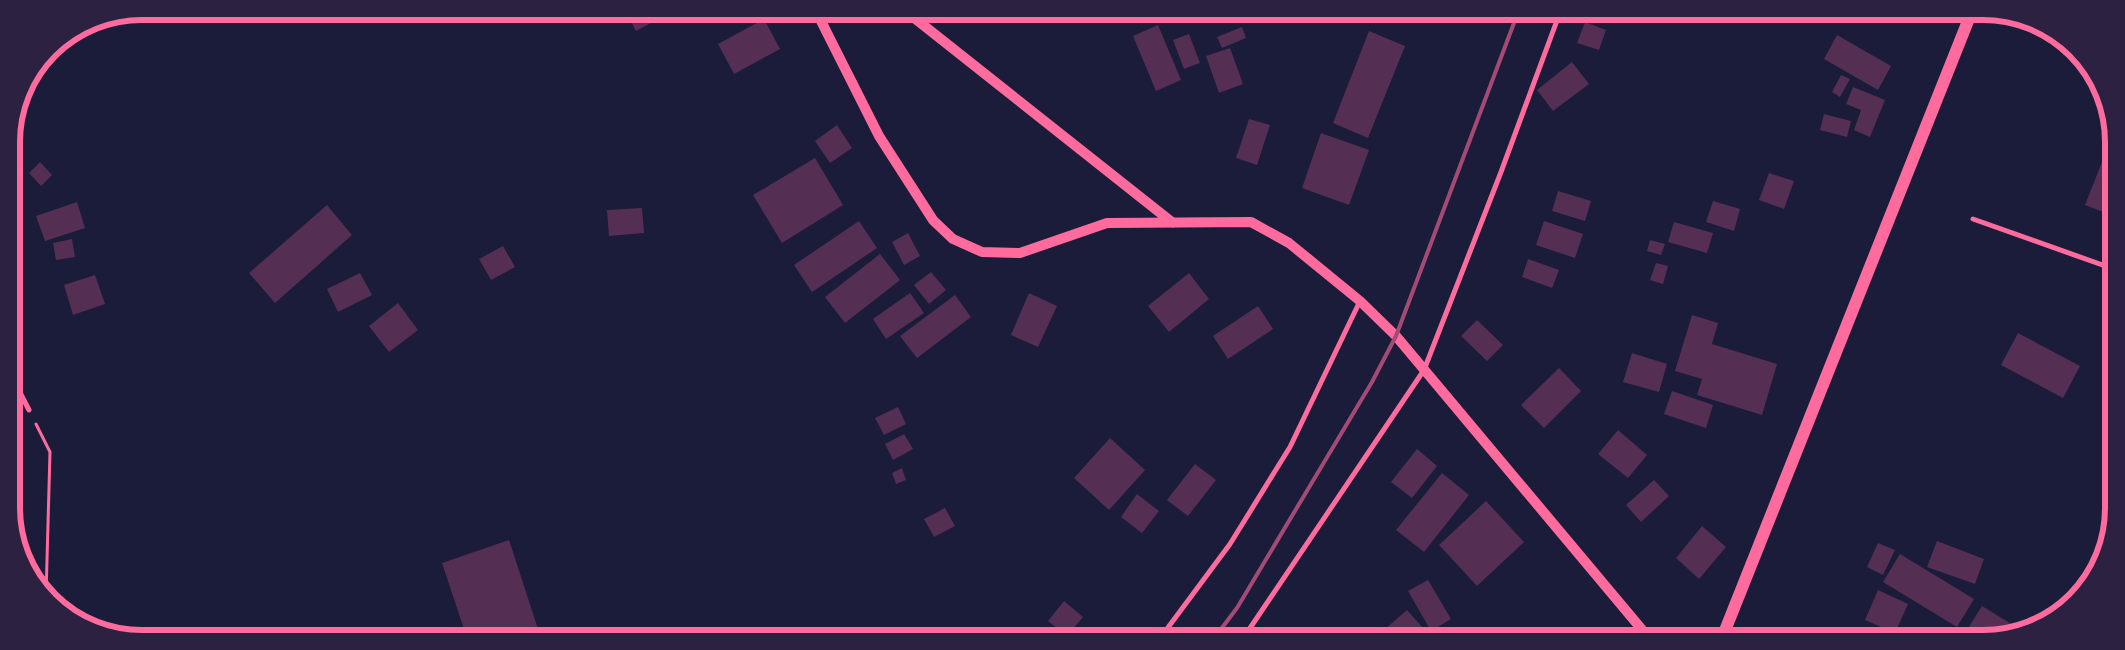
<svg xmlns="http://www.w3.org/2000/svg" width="2125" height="650" viewBox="0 0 2125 650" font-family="'Work Sans',sans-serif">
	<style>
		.building { fill: #542f53 }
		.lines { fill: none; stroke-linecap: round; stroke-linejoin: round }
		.path { stroke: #ff6b9d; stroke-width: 3 }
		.minor { stroke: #ff6b9d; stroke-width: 5 }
		.secondary { stroke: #ff6b9d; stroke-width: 10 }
		.primary { stroke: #ff6b9d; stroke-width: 12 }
		.rail { stroke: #a44b75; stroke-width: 4 }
		.rim { fill: none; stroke: #ff6b9d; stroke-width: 6 }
	</style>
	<rect width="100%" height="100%" fill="#1b1b3a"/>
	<path class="building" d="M 626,12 L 670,13 L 636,31 Z
		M 705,13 L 735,13 L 708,22 Z
		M 764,19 L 780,49 L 734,74 L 718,44 Z
		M 1585,22 L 1606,30 L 1599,50 L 1577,43 Z
		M 1158,25 L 1181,80 L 1156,91 L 1133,36 Z
		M 1242,27 L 1246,38 L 1222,48 L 1217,37 Z
		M 1369,31 L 1405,46 L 1368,138 L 1333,123 Z
		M 1189,34 L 1200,63 L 1184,69 L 1173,40 Z
		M 1837,35 L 1891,66 L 1878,90 L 1824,59 Z
		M 1230,48 L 1243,84 L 1219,93 L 1206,56 Z
		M 1572,62 L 1589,84 L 1553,111 L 1537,90 Z
		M 1841,75 L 1850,79 L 1840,97 L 1832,92 Z
		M 1853,87 L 1885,100 L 1870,137 L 1854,130 L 1861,110 L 1846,104 Z
		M 1824,114 L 1851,121 L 1847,137 L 1820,130 Z
		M 1249,119 L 1270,125 L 1257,165 L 1236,158 Z
		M 837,125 L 852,148 L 830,163 L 815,141 Z
		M 1321,133 L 1369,150 L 1349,205 L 1302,188 Z
		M 815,158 L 843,205 L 782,243 L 753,195 Z
		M 40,162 L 52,175 L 41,186 L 29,173 Z
		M 2102,162 L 2111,165 L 2111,215 L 2085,205 Z
		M 1769,173 L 1794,181 L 1784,209 L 1759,200 Z
		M 1558,191 L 1591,201 L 1585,221 L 1552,211 Z
		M 1713,201 L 1740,209 L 1734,231 L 1706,222 Z
		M 77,202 L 85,228 L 45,241 L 36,216 Z
		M 327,205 L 352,235 L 275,303 L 249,273 Z
		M 642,208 L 644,233 L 609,236 L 607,210 Z
		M 859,221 L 877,248 L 812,292 L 794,265 Z
		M 1544,221 L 1583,234 L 1575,258 L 1536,245 Z
		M 1674,222 L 1713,233 L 1707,253 L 1668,242 Z
		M 908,233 L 920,256 L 904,265 L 892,242 Z
		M 72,239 L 75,257 L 56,260 L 53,243 Z
		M 1650,240 L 1665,244 L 1661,255 L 1647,251 Z
		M 503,246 L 515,267 L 491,280 L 479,259 Z
		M 880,254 L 900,280 L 845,323 L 825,297 Z
		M 1528,259 L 1559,270 L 1552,288 L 1522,277 Z
		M 1656,263 L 1668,266 L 1663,284 L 1650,280 Z
		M 931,272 L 946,290 L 929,304 L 914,285 Z
		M 360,273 L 372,295 L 338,312 L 327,289 Z
		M 1189,273 L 1209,299 L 1169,332 L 1148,306 Z
		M 95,275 L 105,304 L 73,315 L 64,285 Z
		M 910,293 L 924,313 L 886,339 L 873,319 Z
		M 1029,293 L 1057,306 L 1038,347 L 1011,335 Z
		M 955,295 L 971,317 L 917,358 L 900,336 Z
		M 398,303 L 418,330 L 389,352 L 369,326 Z
		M 1258,306 L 1273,329 L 1228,359 L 1213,336 Z
		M 1692,315 L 1718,323 L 1712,344 L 1777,364 L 1762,415 L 1697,395 L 1702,379 L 1675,371 Z
		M 1477,320 L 1503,345 L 1487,361 L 1461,336 Z
		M 2018,333 L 2080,366 L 2063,398 L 2001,365 Z
		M 1632,353 L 1667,364 L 1659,392 L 1623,382 Z
		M 1559,368 L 1581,391 L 1544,428 L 1521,405 Z
		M 1672,391 L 1713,405 L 1706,428 L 1664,414 Z
		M 898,407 L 906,424 L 884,435 L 875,418 Z
		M 1618,430 L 1647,455 L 1628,478 L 1598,454 Z
		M 904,434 L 913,449 L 893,460 L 885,444 Z
		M 1110,438 L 1145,470 L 1109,510 L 1074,478 Z
		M 1417,449 L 1437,466 L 1412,498 L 1391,482 Z
		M 1195,464 L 1216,480 L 1188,516 L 1167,500 Z
		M 902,468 L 906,480 L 896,484 L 892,473 Z
		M 1442,473 L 1469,495 L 1424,552 L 1396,530 Z
		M 1654,480 L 1669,496 L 1641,522 L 1626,505 Z
		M 1137,494 L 1159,511 L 1142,533 L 1121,517 Z
		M 1486,501 L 1524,542 L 1477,586 L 1439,545 Z
		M 945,508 L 955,526 L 934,537 L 924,519 Z
		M 1702,526 L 1726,547 L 1699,579 L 1676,558 Z
		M 509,540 L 540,635 L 466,635 L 442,563 Z
		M 1937,541 L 1984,559 L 1975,584 L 1927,567 Z
		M 1878,543 L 1895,550 L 1883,575 L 1867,567 Z
		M 1900,554 L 1974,599 L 1957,627 L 1883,582 Z
		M 1428,580 L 1451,619 L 1431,631 L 1408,591 Z
		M 1878,590 L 1908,604 L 1895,633 L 1865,620 Z
		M 1064,601 L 1083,617 L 1067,636 L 1048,621 Z
		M 1982,606 L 2018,628 L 1991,638 L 1962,638 Z
		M 1407,610 L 1431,637 L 1376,637 Z"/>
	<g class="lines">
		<path class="path" d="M 36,424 L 50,452 L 46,596"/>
		<path class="minor" d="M 1973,219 L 2111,268
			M 13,379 L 29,410
			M 1161,637 L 1230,544 L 1290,447 L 1360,301
			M 1244,637 L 1424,370 L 1501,172 L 1559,15"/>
		<path class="secondary" d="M 817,13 L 879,136 L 933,220 L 953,239 L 982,252 L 1020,253 L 1107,223 L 1251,222 L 1289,243 L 1360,301 L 1396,336 L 1649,638
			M 908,13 L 1173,223"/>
		<path class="primary" d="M 1722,638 L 1970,16"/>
		<path class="rail" d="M 1215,637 L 1237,608 L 1372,382 L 1396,336 L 1517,15"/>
	</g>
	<path d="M0 0H2125V650H0ZM142 20H1983A122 122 0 0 1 2105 142V508A122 122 0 0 1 1983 630H142A122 122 0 0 1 20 508V142A122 122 0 0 1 142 20Z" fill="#2d2142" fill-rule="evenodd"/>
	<path class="rim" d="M142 20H1983A122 122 0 0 1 2105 142V508A122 122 0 0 1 1983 630H142A122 122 0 0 1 20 508V142A122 122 0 0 1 142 20Z"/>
</svg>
